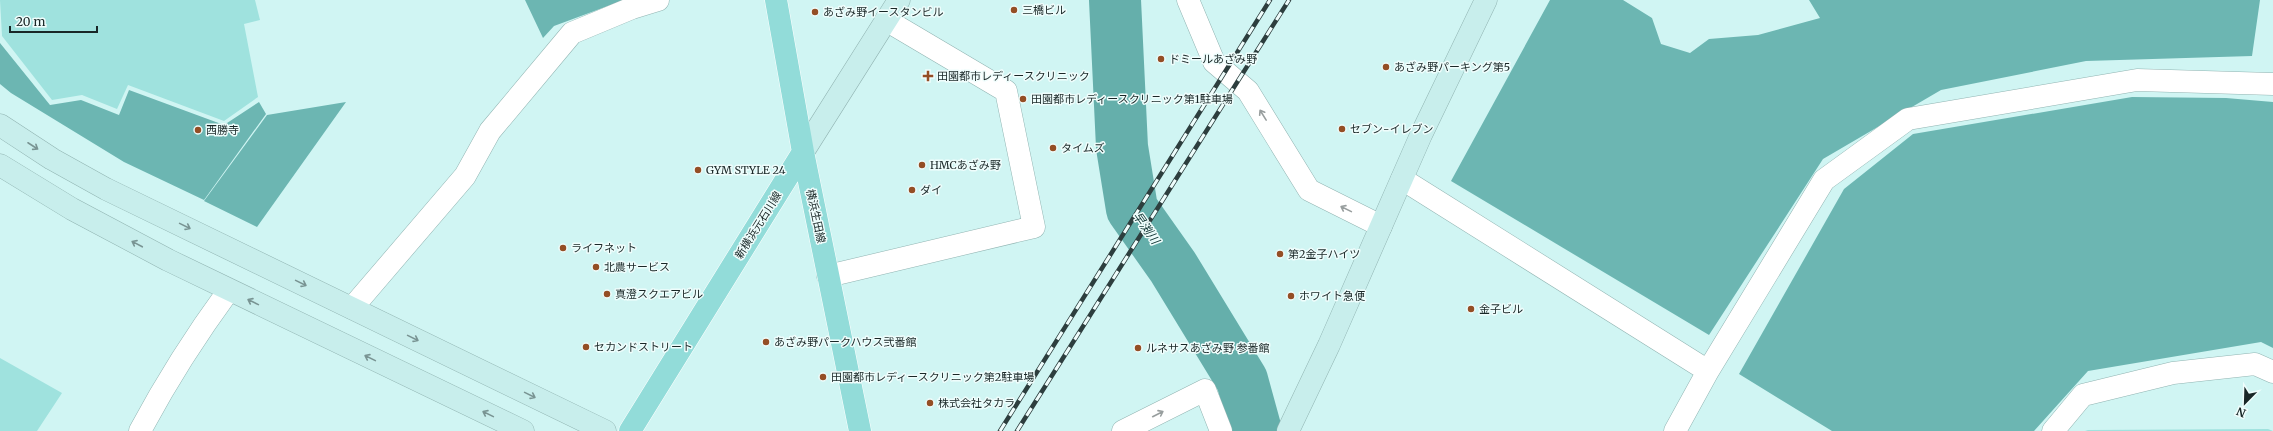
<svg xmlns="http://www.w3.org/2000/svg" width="2273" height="431" viewBox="0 0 2273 431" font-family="Merriweather,'Noto Sans JP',serif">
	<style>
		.green { fill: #9fe2de }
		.forest { fill: #6cb6b2 }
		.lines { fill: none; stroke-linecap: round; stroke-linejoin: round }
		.river { stroke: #65afab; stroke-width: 52 }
		.street-casing { stroke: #91b4b2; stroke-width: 23 }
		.secondary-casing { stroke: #91b4b2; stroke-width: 23 }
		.primary-casing { stroke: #fff; stroke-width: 23 }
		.street { stroke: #fff; stroke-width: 22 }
		.secondary { stroke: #c8eeec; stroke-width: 22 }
		.primary { stroke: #92dcd9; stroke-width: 22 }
		.rail-casing { stroke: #2d3e3e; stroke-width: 4.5 }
		.rail { stroke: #effdfc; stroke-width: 3; stroke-dasharray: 9; stroke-linecap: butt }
		.oneway { stroke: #989e9e }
		.oneway2 { stroke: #799493 }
		.poi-dot { fill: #944e25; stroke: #effdfc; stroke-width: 1.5 }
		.labels { text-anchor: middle; stroke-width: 3; stroke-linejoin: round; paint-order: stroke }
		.poi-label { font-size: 11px; fill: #192727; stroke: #effdfc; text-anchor: start }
		.street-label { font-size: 11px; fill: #192727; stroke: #effdfc }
		.water-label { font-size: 12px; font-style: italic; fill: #0d3331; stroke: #effdfc }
	</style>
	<rect width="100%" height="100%" fill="#d0f5f3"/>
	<path class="green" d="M 0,0 L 255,0 L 260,20 L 244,24 L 258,97 L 224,121 L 128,85 L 117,109 L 82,95 L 52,100 L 2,36 Z
		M 0,358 L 62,393 L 37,431 L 0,431 Z
		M 2268,429 L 2273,431 L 2085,431 L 2088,430 Z"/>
	<path class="forest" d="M 525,0 L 624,0 L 554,26 L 543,38 Z
		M 1550,0 L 1623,0 L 1652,18 L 1661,44 L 1690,53 L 1709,39 L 1758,35 L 1820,18 L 1809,0 L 2260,0 L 2252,56 L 2086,61 L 1941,90 L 1823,159 L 1709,335 L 1451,181 Z
		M 0,43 L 50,105 L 81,100 L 119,115 L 129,90 L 224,125 L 259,102 L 266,114 L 204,200 L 124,162 L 11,93 L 0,84 Z
		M 2132,97 L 2226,98 L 2273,102 L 2273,348 L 2261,342 L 2088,371 L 2034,431 L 1832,431 L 1739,374 L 1844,189 L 1913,134 Z
		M 346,102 L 257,227 L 204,201 L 267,115 Z"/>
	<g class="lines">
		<path class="river" d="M 1115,0 L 1122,147 L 1132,209 L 1173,267 L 1242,380 L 1256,431"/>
		<g class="street-casing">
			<path id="street" d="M 1188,0 L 1214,62 L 1248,91 L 1309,190 L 1381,226
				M 1402,179 L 1708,371
				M 828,276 L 1034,227 L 1006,91 L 886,20
				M 352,308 L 465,176 L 490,131 L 572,33 L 632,8 L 658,0
				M 140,431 C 166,382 196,335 229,290
				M 1123,431 L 1205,390 L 1221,431
				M 1675,431 L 1708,371 L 1824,180 L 1908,119 L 2137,80 L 2273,84
				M 2053,431 L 2083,395 L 2173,373 L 2255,364 L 2273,372"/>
		</g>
		<g class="secondary-casing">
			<path id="secondary" d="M 0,125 L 52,159 L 106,189 L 605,431
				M 803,152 L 899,0
				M 0,165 L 72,209 L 168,260 L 523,431
				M 1288,431 L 1329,345 L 1421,135 L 1486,0"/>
		</g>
		<g class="primary-casing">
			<path id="primary" d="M 776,0 L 803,152 L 860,431
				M 630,431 L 803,152"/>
		</g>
		<use href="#street" class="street"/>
		<use href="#secondary" class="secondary"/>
		<use href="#primary" class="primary"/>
		<g class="rail-casing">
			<path id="rail" d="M 1000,431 L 1270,0
				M 1017,431 L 1289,0"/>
		</g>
		<use href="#rail" class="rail"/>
	</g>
	<defs><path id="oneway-shaft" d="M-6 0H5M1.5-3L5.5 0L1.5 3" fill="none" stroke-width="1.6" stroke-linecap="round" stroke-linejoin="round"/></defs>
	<g class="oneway">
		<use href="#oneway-shaft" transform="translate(1263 115) rotate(-122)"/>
		<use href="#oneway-shaft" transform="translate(1346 209) rotate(-154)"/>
		<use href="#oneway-shaft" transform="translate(1158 414) rotate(-27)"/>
	</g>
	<g class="oneway2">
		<use href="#oneway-shaft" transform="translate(33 146) rotate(33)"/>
		<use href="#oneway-shaft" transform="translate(185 226) rotate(26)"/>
		<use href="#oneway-shaft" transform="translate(137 244) rotate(-152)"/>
		<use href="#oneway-shaft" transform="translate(301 283) rotate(26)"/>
		<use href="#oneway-shaft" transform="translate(253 302) rotate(-154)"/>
		<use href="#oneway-shaft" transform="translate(413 338) rotate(26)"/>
		<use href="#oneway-shaft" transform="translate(370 358) rotate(-154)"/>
		<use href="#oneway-shaft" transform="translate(530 395) rotate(26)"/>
		<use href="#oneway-shaft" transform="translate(488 414) rotate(-154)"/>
	</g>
	<g class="poi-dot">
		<circle cx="1014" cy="10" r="4"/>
		<circle cx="815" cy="12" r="4"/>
		<circle cx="1161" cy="59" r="4"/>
		<circle cx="1386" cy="67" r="4"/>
		<path d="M926 70h4v4h4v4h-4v4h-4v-4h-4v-4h4z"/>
		<circle cx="1023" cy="99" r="4"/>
		<circle cx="1342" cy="129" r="4"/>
		<circle cx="198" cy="130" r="4"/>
		<circle cx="1053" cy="148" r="4"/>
		<circle cx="922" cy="165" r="4"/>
		<circle cx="698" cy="170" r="4"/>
		<circle cx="912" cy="190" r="4"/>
		<circle cx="563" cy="248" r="4"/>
		<circle cx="1280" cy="254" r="4"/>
		<circle cx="596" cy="267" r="4"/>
		<circle cx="607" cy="294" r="4"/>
		<circle cx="1291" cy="296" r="4"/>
		<circle cx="1471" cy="309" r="4"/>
		<circle cx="766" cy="342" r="4"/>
		<circle cx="586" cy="347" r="4"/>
		<circle cx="1138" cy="348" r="4"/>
		<circle cx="823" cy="377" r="4"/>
		<circle cx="930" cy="403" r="4"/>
	</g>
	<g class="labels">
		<g class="poi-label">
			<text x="1022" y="14">三橋ビル</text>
			<text x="823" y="16">あざみ野イースタンビル</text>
			<text x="1169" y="63">ドミールあざみ野</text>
			<text x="1394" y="71">あざみ野パーキング第5</text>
			<text x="937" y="80">田園都市レディースクリニック</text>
			<text x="1031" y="103">田園都市レディースクリニック第1駐車場</text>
			<text x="1350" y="133">セブン-イレブン</text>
			<text x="206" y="134">西勝寺</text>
			<text x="1061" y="152">タイムズ</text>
			<text x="930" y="169">HMCあざみ野</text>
			<text x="706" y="174">GYM STYLE 24</text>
			<text x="920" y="194">ダイ</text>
			<text x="571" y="252">ライフネット</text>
			<text x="1288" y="258">第2金子ハイツ</text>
			<text x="604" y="271">北農サービス</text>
			<text x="615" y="298">真澄スクエアビル</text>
			<text x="1299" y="300">ホワイト急便</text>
			<text x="1479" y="313">金子ビル</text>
			<text x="774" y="346">あざみ野パークハウス弐番館</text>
			<text x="594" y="351">セカンドストリート</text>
			<text x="1146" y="352">ルネサスあざみ野 参番館</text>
			<text x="831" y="381">田園都市レディースクリニック第2駐車場</text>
			<text x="938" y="407">株式会社タカラ</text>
		</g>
		<g class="street-label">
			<text transform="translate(816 216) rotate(78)" y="4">横浜生田線</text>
			<text transform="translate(758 225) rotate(-58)" y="4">新横浜元石川線</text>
		</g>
		<g class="water-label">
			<text transform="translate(1146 228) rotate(55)" y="4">早渕川</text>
		</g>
	</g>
	<g transform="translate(2245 403) rotate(203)" stroke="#effdfc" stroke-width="3" paint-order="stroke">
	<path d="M0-3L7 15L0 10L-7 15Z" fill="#192727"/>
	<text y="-6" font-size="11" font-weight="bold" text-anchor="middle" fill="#192727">N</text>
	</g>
	<path d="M10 26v6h87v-6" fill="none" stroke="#192727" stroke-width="2"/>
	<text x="16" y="26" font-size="12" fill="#192727" stroke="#effdfc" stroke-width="3" paint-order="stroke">20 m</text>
</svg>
